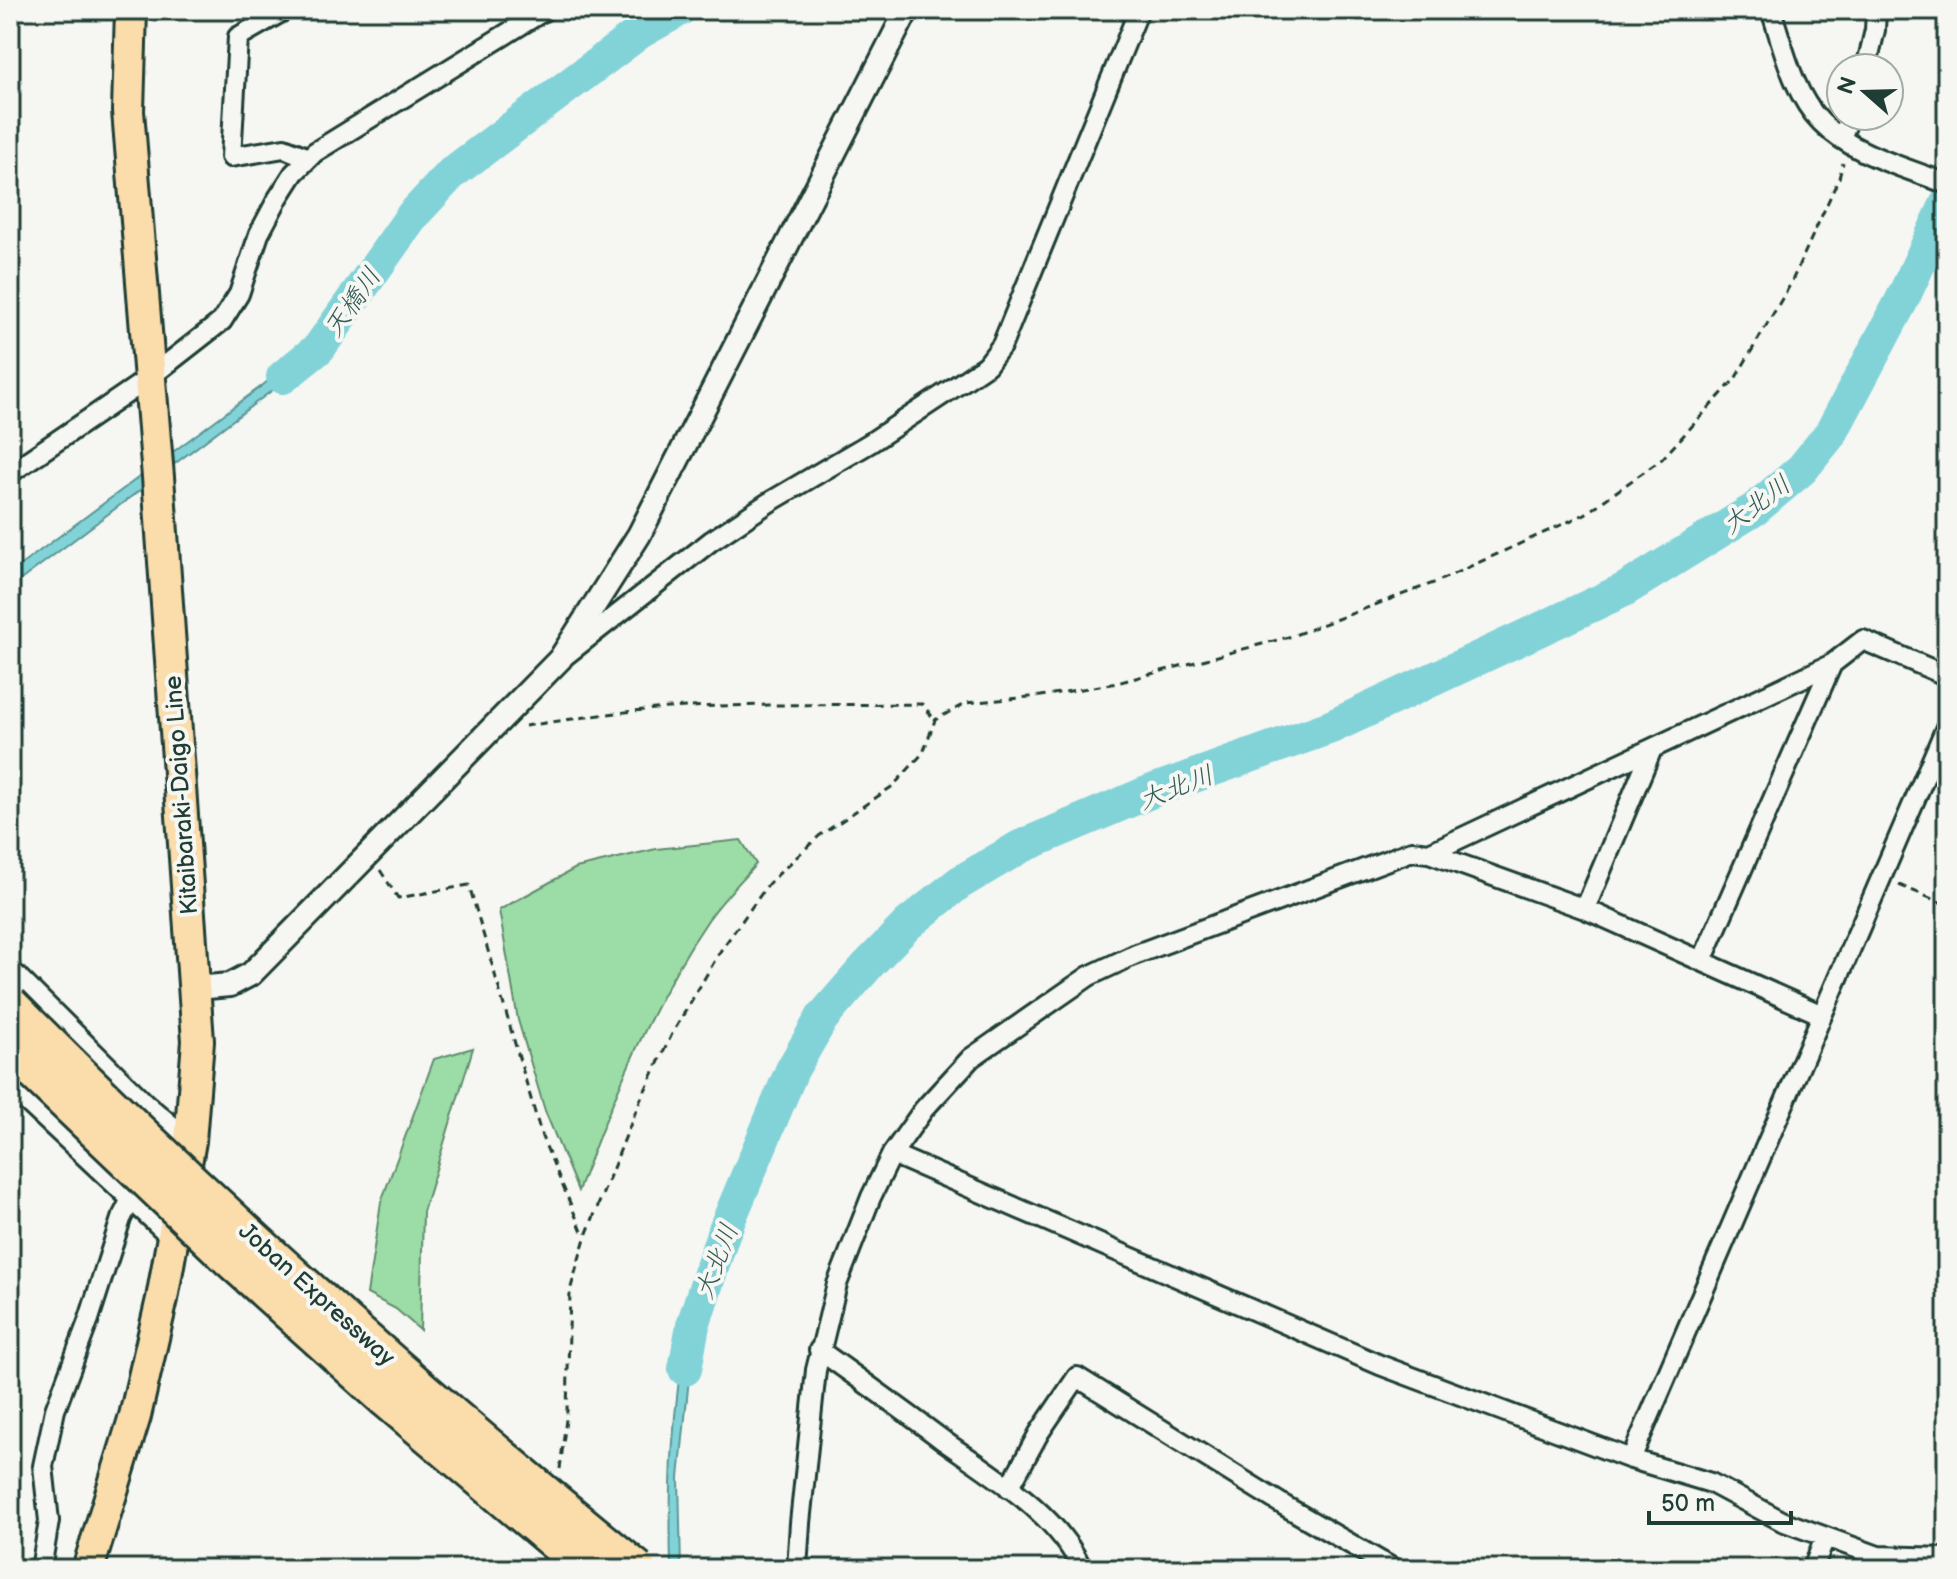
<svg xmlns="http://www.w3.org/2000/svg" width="1957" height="1579" viewBox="0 0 1957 1579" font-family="'Balsamiq Sans','Klee One',sans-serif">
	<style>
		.green { fill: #9cdca6; stroke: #5e8c6d; stroke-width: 2 }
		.water { fill: #82d3d8; stroke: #5a9796; stroke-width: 2 }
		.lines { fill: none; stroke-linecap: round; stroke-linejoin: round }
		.river { stroke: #82d3d8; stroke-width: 34 }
		.minor-casing { stroke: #1f3d34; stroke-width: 24 }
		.tertiary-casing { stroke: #1f3d34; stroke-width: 28 }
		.primary-casing { stroke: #1f3d34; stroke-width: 36 }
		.path { stroke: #1f3d34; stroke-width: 3; stroke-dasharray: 8 6; stroke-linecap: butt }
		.minor { stroke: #f6f6f2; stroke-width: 18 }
		.tertiary { stroke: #f6f6f2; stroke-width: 22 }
		.primary { stroke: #fbdcab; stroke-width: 30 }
		.motorway-bridge-casing { stroke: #1f3d34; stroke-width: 40; stroke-linecap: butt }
		.motorway-bridge { stroke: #fbdcab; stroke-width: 34 }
		.labels { text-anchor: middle; stroke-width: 8; stroke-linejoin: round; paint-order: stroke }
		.street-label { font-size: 24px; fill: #1f3d34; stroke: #f6f6f2 }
		.water-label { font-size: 26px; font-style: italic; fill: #335b55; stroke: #f6f6f2 }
	</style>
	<rect width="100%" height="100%" fill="#f6f6f2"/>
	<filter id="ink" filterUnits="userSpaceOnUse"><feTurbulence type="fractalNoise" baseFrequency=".0125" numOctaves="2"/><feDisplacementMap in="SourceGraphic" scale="16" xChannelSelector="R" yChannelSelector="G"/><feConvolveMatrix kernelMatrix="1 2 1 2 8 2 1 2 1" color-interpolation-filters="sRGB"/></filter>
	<g filter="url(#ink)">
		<path class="green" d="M 741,840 L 756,864 C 740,882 722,900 708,920 C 652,1002 613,1098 578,1191 L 545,1111 L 518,1020 L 499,910 L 576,868 L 656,849 Z
			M 473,1048 L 423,1212 L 420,1330 L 396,1309 L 367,1294 L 381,1202 L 434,1059 Z"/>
		<path class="water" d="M 316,342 L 323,352 L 10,588 L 10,573 L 263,385 Z
			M 688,1322 L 698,1326 L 689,1378 L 679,1478 L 681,1569 L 671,1569 C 669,1481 672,1409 688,1322 Z"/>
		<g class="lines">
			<path class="river" d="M 283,377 L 319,348 L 412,216 L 452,173 L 640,32 L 679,10
				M 685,1369 L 693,1325 L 723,1234 L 792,1070 L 822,1018 L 868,965 L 908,924 L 959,883 L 1020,847 L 1152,791 L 1331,727 L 1624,590 L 1755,509 L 1802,469 L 1831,433 L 1902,300 L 1947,203"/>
			<g class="minor-casing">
				<path id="minor" d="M 285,10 L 238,37 L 231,157 L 284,148 L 309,158
					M 1771,10 C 1783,46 1793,94 1821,122 C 1853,155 1905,167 1947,184
					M 1866,68 L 1875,30 L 1876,10
					M 1841,138 L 1850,116
					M 10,473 L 149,378 L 222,321 L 239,294 L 259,234 L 278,198 L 294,173 L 315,152 L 545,10
					M 566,655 L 711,541 L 768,503 L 870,443 L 962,382 L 987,365 L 1002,345 L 1139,10
					M 1429,853 L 1832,664 L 1863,640 L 1947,676
					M 1585,909 L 1652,749
					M 1702,961 L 1832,664
					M 10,969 L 146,1104 L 190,1141
					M 10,1086 L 172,1238
					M 892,1154 L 1380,1365 L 1631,1459 L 1711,1483 L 1782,1521 L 1878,1556 L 1947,1558
					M 819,1350 C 861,1380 903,1410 944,1441 C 992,1475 1058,1514 1082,1569
					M 1631,1459 L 1947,725
					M 1009,1488 L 1039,1433 L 1077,1377 L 1285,1506 L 1394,1569
					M 41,1569 L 49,1521 L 43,1466 L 55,1410 L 89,1319 L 121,1219 L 131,1199
					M 797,1569 L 800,1523 L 816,1370 L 837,1284 L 871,1197 L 892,1154 L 924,1109 L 971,1058 L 1089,976 L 1134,955 L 1412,851 L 1429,853 L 1585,909 L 1822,1015
					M 1813,1569 L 1825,1537"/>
			</g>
			<g class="tertiary-casing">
				<path id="tertiary" d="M 196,988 L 230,985 L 251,974 L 560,659 L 639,535 L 907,10"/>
			</g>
			<g class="primary-casing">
				<path id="primary" d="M 88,1569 L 135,1416 L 162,1299 L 190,1141 L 198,1041 L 158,477 L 128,111 L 131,10"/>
			</g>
			<path class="path" d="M 525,726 C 579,718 634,709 689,707 C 767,704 844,705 922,704 L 935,720
				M 380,870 L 398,898 L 469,885 L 542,1137 L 584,1236
				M 1899,885 L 1947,905
				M 560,1469 L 567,1411 L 570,1291 L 585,1238 L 639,1103 L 672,1034 L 721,950 L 769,883 L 819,836 L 893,786 L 923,753 L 935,720 L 966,703 L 1041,696 L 1117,683 L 1292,636 L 1436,582 L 1585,514 L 1662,459 L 1735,379 L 1790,285 L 1839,178 L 1843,163"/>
			<use href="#minor" class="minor"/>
			<use href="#tertiary" class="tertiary"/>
			<use href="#primary" class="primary"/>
			<g class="motorway-bridge-casing">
				<path id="motorway-bridge" d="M 10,1004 C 208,1204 419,1392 638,1569
					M 10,1050 L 228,1258 L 386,1400 L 586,1569"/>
			</g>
			<use href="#motorway-bridge" class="motorway-bridge"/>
		</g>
	</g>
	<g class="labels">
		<g class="street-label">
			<text transform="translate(181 795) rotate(-94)" y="8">Kitaibaraki-Daigo Line</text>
			<text transform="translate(317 1294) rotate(42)" y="8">Joban Expressway</text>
		</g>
		<g class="water-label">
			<text transform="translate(352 302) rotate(-55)" y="9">天橋川</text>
			<text transform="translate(1756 504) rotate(-37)" y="9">大北川</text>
			<text transform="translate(1176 787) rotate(-21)" y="9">大北川</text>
			<text transform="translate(716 1261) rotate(-69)" y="9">大北川</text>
		</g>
	</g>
	<rect width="1957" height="1579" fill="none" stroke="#f6f6f2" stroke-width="40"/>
	<rect x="20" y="20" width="1917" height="1539" fill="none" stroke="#1f3d34" stroke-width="3" filter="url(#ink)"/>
	<g transform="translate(1865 92) rotate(290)"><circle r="38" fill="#f6f6f2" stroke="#a0aca6" stroke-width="2"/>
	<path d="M0-6L14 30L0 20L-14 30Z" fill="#1f3d34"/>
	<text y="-12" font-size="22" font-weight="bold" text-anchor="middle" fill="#1f3d34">N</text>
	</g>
	<path d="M1649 1511v12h142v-12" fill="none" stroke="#1f3d34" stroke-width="4"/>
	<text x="1661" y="1511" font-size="24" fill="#1f3d34" stroke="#f6f6f2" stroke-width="6" paint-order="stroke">50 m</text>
</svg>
